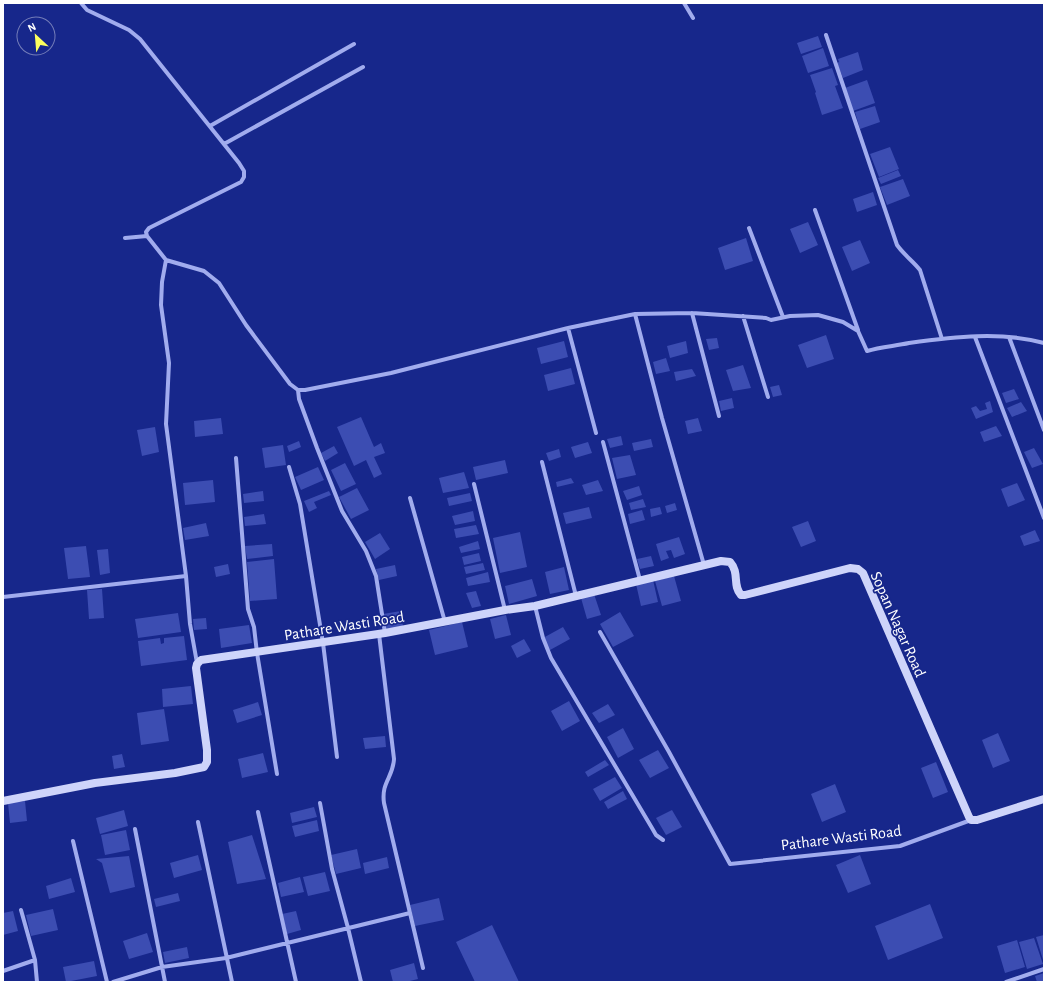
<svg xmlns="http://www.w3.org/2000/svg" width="1047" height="985" viewBox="0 0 1047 985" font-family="'Alegreya Sans',sans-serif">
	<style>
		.building { fill: #3c4db2 }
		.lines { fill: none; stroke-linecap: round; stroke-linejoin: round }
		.street { stroke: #a1acee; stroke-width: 4 }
		.secondary { stroke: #ced4fa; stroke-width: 8 }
		.labels { text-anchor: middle; stroke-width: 3.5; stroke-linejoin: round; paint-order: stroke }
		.street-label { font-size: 16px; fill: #fff; stroke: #17278b }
	</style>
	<rect width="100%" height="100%" fill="#17278b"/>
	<path class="building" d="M 818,36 L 822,47 L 801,54 L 797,43 Z
		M 823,48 L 829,66 L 808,73 L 802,56 Z
		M 858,52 L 863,70 L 843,78 L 837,63 L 839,62 L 838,59 Z
		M 832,68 L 838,85 L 835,86 L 843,108 L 822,115 L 815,93 L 816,92 L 810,75 Z
		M 867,80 L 875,103 L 853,111 L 845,88 Z
		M 875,106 L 880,122 L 860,129 L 855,112 Z
		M 890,147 L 899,169 L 879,177 L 870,154 Z
		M 898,170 L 901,176 L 881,184 L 878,178 Z
		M 903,179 L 910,196 L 887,205 L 880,187 Z
		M 873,192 L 877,205 L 857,212 L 853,199 Z
		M 808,222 L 818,245 L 800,253 L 790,229 Z
		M 746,238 L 753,261 L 725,270 L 718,248 Z
		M 860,240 L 870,263 L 852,271 L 842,247 Z
		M 826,335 L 834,359 L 807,368 L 798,345 Z
		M 717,338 L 719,348 L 709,350 L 706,339 Z
		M 564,341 L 568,357 L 541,364 L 537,348 Z
		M 686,341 L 688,353 L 670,358 L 667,346 Z
		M 666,358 L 670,371 L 656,374 L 653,362 Z
		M 743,365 L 751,388 L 733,391 L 726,370 Z
		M 571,368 L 575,384 L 548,391 L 544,375 Z
		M 692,369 L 696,376 L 676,381 L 674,372 Z
		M 779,385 L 782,395 L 773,397 L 770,387 Z
		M 1014,389 L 1019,399 L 1006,403 L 1002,393 Z
		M 732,398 L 734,408 L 721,411 L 719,401 Z
		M 990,401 L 993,412 L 976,419 L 971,408 L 976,406 L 980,411 L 987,409 L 985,403 Z
		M 1021,402 L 1027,411 L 1012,417 L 1007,408 Z
		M 361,417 L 374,447 L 381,443 L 385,453 L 374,457 L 382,474 L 374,478 L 366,460 L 354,466 L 337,427 Z
		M 221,418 L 223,434 L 195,437 L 194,421 Z
		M 698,418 L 702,431 L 688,434 L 685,421 Z
		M 996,426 L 1002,436 L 984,442 L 980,432 Z
		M 155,427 L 159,452 L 142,456 L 137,430 Z
		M 621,436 L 623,445 L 610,448 L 607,439 Z
		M 651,439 L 653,447 L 634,451 L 632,443 Z
		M 299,441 L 301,447 L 289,452 L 287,446 Z
		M 588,442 L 592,453 L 575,458 L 571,447 Z
		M 283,445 L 286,465 L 265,468 L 262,448 Z
		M 334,446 L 338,453 L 325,461 L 321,453 Z
		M 1034,448 L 1043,464 L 1032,468 L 1024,452 Z
		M 559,449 L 561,457 L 549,461 L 546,453 Z
		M 630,455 L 636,475 L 617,479 L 612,458 Z
		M 505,460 L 508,473 L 476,480 L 473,467 Z
		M 345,463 L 356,484 L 341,491 L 331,470 Z
		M 318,467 L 324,480 L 301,490 L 295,477 Z
		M 464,472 L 469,488 L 443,493 L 439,478 Z
		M 571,478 L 574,483 L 557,487 L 556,482 Z
		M 213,480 L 215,502 L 185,505 L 183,483 Z
		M 598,480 L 603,491 L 586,495 L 582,485 Z
		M 1017,483 L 1025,500 L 1008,507 L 1001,489 Z
		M 639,486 L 642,495 L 627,500 L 623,491 Z
		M 357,488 L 369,510 L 351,519 L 339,497 Z
		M 263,491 L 264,501 L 244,503 L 243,494 Z
		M 329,491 L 331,495 L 314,502 L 317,508 L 309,512 L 304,501 Z
		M 470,493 L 472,501 L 449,506 L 447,498 Z
		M 643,499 L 646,507 L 631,510 L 629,503 Z
		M 675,503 L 677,510 L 667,513 L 665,506 Z
		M 589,507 L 592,518 L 566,524 L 563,513 Z
		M 660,507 L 662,514 L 651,517 L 650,509 Z
		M 642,510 L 645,520 L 630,524 L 628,514 Z
		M 473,511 L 475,521 L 455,525 L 452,516 Z
		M 264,514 L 266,524 L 245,526 L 244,517 Z
		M 808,521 L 816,541 L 801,547 L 792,527 Z
		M 206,523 L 209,536 L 185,540 L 183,528 Z
		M 476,525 L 479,534 L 456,538 L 454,529 Z
		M 1035,530 L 1040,541 L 1024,546 L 1020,536 Z
		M 520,532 L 527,567 L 500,573 L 493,538 Z
		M 380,533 L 390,549 L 375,559 L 365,542 Z
		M 679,537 L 685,554 L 674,558 L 671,550 L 666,551 L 669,558 L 661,561 L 656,544 Z
		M 478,541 L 480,549 L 461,553 L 459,547 Z
		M 272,544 L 273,556 L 247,559 L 245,546 Z
		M 86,546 L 90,577 L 68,579 L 64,548 Z
		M 108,549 L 110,573 L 100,575 L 97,550 Z
		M 479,553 L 481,561 L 464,565 L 462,557 Z
		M 651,556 L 654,566 L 640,569 L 637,559 Z
		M 274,559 L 277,599 L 250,601 L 247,562 Z
		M 483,563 L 485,570 L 466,574 L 464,567 Z
		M 228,564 L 230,574 L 216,577 L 214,567 Z
		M 395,565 L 397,576 L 379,580 L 376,569 Z
		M 564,567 L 569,590 L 550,594 L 545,572 Z
		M 488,572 L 490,582 L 468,586 L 466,578 Z
		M 674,576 L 681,601 L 662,606 L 655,581 Z
		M 532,579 L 537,596 L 509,604 L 505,586 Z
		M 653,580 L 658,602 L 641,606 L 636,584 Z
		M 102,589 L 104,618 L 89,619 L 87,590 Z
		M 476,591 L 481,606 L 472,608 L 466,593 Z
		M 594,594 L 601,615 L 587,619 L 581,598 Z
		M 401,611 L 403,627 L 385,629 L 383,614 Z
		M 620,612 L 634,636 L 613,647 L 600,624 Z
		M 178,613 L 181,632 L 138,638 L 135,619 Z
		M 506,615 L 511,635 L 495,639 L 490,619 Z
		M 206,618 L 207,629 L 194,630 L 193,619 Z
		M 462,622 L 468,647 L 435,655 L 429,630 Z
		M 249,625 L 252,643 L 221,648 L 219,629 Z
		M 563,627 L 570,639 L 550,650 L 543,638 Z
		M 184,636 L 187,660 L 141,666 L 138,641 L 160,638 L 161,644 L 164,643 L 164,638 Z
		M 524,639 L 531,651 L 517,658 L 511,646 Z
		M 191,686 L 193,704 L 163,707 L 162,689 Z
		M 569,701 L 580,721 L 562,731 L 551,711 Z
		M 258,702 L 262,715 L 237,723 L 233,710 Z
		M 608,704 L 615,715 L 599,723 L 592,713 Z
		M 164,709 L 169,741 L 141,745 L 137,713 Z
		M 623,728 L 634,749 L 618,758 L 607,737 Z
		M 998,733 L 1010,761 L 993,768 L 982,740 Z
		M 385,736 L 386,747 L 365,749 L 363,738 Z
		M 658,750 L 669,768 L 650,778 L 639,760 Z
		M 263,753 L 268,772 L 242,778 L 238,759 Z
		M 122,754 L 125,767 L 114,769 L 112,756 Z
		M 605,760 L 609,765 L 588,777 L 585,772 Z
		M 936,762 L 948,792 L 933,798 L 921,768 Z
		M 615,777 L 622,788 L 600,801 L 593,789 Z
		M 835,784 L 846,812 L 822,822 L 811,794 Z
		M 623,791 L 627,799 L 608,809 L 604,802 Z
		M 25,801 L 27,821 L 10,823 L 8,803 Z
		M 314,807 L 317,817 L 292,823 L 290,813 Z
		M 124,810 L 128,826 L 100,834 L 96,818 Z
		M 672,810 L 682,827 L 666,835 L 656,818 Z
		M 317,820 L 319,831 L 295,837 L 292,826 Z
		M 126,830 L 130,850 L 105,855 L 101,835 Z
		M 252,835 L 266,879 L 237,884 L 228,842 Z
		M 357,849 L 361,868 L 336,874 L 331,855 Z
		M 198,855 L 202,870 L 174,878 L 170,863 Z
		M 860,855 L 871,884 L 848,893 L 836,865 Z
		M 129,856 L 135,887 L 110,893 L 102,863 L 96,859 Z
		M 387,857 L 389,868 L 365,874 L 363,863 Z
		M 325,872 L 330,891 L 308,896 L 303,877 Z
		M 300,877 L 304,892 L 281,897 L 278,883 Z
		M 71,878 L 75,892 L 49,899 L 46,886 Z
		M 178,893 L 180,901 L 156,907 L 154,899 Z
		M 439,898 L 444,920 L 415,926 L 410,905 Z
		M 930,904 L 943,938 L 888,960 L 875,926 Z
		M 53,909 L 58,930 L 31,936 L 26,915 Z
		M 13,911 L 18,931 L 3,935 L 3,913 Z
		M 296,911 L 301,930 L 287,934 L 282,914 Z
		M 492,925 L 519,982 L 475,982 L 456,942 Z
		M 147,933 L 153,952 L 129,959 L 123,941 Z
		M 1044,935 L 1044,963 L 1036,937 Z
		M 1034,938 L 1043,964 L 1027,969 L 1019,942 Z
		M 1017,940 L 1025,967 L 1005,973 L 997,946 Z
		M 187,947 L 189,958 L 165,963 L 163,952 Z
		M 94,961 L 97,976 L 66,982 L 63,967 Z
		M 414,963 L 418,979 L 406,982 L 393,982 L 390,970 Z
		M 1044,973 L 1044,982 L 1037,982 L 1035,976 Z"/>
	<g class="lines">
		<path class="street" d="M 81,3 L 87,10 L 129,30 L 140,39 L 239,163 L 244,171 L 244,177 L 241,182 L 149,228 L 146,232 L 147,236 L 166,260 L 204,271 L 219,283 L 246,325 L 290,384 L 298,390 L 305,390 L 391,373 L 568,328 L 635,314 L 692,313 L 766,318 L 771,320 L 790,316 L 818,315 L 843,322 L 858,331 L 867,351 C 880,347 895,346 909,343 C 953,337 1001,331 1044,343
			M 684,3 L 693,18
			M 826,35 L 897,245 C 904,255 913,261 920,270 L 942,339
			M 210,126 L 354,44
			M 224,144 L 363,67
			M 815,210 L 858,330
			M 749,228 L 783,317
			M 125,238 L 147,236
			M 166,260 L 162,282 L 161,305 L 169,363 L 166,424 L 186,576 L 190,624 L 197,663
			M 692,313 L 719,416
			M 635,314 L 662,418 L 704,565
			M 743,316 L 768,397
			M 568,328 L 596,433
			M 975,337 L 1044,518
			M 1009,337 L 1044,430
			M 298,390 L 299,399 L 317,448 L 342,511 L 366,551 L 376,576 L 385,633
			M 603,442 L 640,580
			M 236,458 L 248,609 L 254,627 L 257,653 L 277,774
			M 542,462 L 576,596
			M 289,467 L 300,504 L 323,643 L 337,757
			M 474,484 L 505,610
			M 410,498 L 445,622
			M 3,597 L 186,576
			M 535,606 L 543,638 L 551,658 L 652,828 L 656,835 L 663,840
			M 600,632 L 669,752 L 730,864 L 900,846 L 971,820
			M 379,634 L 394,759 C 393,778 381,782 384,803 L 423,968
			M 320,803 L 332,869 L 348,928 L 361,982
			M 258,812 L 296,982
			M 198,822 L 232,982
			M 135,829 L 165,982
			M 73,841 L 107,982
			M 21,910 L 35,960 L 37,982
			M 3,971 L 35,960
			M 113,982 L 162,967 L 226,958 L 410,913
			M 1006,982 L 1044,969"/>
		<path class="secondary" d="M 3,801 L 95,783 L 175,773 L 204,767 L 207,762 L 207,750 L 196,668 L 197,664 L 201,660 L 385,633 L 505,610 L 535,606 L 721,561 L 730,562 C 740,573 732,585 741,595 L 745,595 L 850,568 L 858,569 L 863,573 L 969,817 L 971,820 L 977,820 L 1044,799"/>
	</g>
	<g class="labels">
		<g class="street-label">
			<text transform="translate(899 624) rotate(66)" y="6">Sopan Nagar Road</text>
			<text transform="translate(344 625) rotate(-9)" y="6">Pathare Wasti Road</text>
			<text transform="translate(841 837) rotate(-7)" y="6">Pathare Wasti Road</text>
		</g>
	</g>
	<rect width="1047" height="985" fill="none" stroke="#ffffff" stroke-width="8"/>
	<g transform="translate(36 36) rotate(334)"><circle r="19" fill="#17278b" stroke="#747db9"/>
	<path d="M0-3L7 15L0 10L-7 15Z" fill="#fdff5e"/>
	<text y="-6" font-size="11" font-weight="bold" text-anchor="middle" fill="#ffffff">N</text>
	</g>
</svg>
